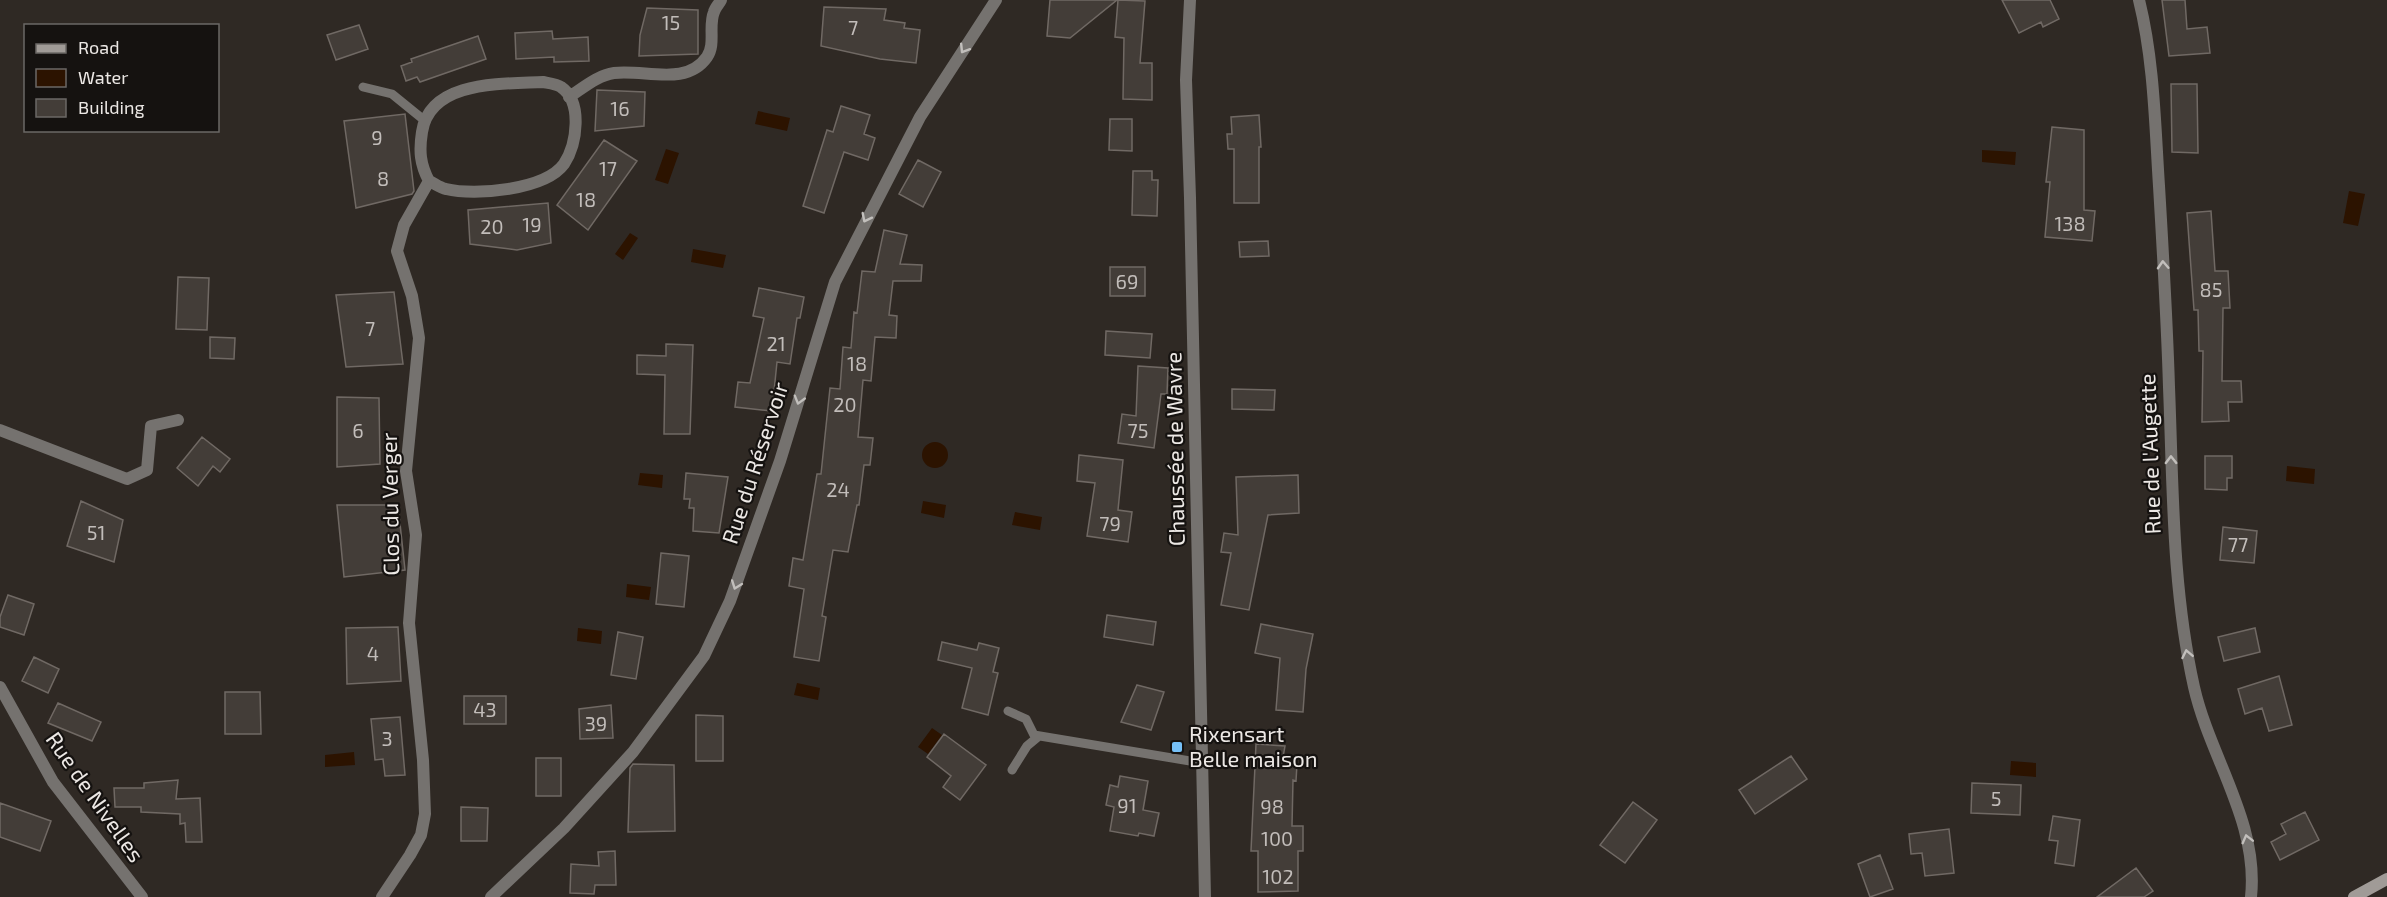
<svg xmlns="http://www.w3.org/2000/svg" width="2387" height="897" viewBox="0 0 2387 897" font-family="'Exo 2',sans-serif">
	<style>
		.water { fill: #2c1300 }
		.building { fill: #433d38; stroke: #706964; stroke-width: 1.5 }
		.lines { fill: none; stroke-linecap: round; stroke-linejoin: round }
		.service { stroke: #75726f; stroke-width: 9 }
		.minor { stroke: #75726f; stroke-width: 12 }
		.tertiary { stroke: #75726f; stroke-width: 12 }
		.secondary { stroke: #a09b97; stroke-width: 12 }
		.oneway { stroke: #c2bfbc }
		.poi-dot { fill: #76c0f7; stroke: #151210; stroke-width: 2 }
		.labels { text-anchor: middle; stroke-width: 4.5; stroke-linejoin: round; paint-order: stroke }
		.number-label { font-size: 20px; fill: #c2bdba }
		.street-label { font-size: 22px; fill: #ece8e5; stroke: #151210 }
		.poi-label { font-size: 22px; fill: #ece8e5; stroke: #151210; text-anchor: start }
	</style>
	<rect width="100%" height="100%" fill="#2f2924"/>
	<path class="water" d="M 758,111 L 790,118 L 787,131 L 755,124 Z
		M 666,149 L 679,153 L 668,184 L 655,180 Z
		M 1982,150 L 2016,152 L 2015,165 L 1982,162 Z
		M 2349,191 L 2365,194 L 2358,226 L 2343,223 Z
		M 630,233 L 638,238 L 623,260 L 615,254 Z
		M 693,249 L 726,255 L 723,268 L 691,262 Z
		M922 455a13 13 0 1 1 26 0a13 13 0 1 1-26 0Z
		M 2287,466 L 2315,469 L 2314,484 L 2286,481 Z
		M 640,473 L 663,475 L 662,488 L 638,485 Z
		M 923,501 L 946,505 L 944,518 L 921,513 Z
		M 1015,512 L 1042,517 L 1040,530 L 1012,525 Z
		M 627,584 L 651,587 L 649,600 L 626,597 Z
		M 578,628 L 602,631 L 601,644 L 577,641 Z
		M 797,683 L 820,688 L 818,700 L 794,695 Z
		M 932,728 L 942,735 L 928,754 L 918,747 Z
		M 354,752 L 355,765 L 325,767 L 325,755 Z
		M 2011,761 L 2036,763 L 2036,777 L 2010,775 Z"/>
	<path class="building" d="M 1050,0 L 1117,0 L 1070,38 L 1047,36 Z
		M 1118,0 L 1145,1 L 1140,63 L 1152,63 L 1152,100 L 1123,99 L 1124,38 L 1115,37 Z
		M 2002,0 L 2050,0 L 2059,19 L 2043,27 L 2041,22 L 2019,33 Z
		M 2162,0 L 2185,0 L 2187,29 L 2207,27 L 2210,53 L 2169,56 Z
		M 824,7 L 886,9 L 884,20 L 905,23 L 904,28 L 920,30 L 916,63 L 880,59 L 821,46 Z
		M 647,8 L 698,10 L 698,54 L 639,56 L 640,35 Z
		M 359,25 L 368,49 L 336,60 L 327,35 Z
		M 552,31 L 553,39 L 588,37 L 589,61 L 554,62 L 554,57 L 516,59 L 515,33 Z
		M 478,36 L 486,59 L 420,82 L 417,77 L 406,81 L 401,66 L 412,62 L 411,59 Z
		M 2171,84 L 2197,84 L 2198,153 L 2172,152 Z
		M 597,90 L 645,92 L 644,126 L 595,131 Z
		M 841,106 L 870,115 L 864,134 L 875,138 L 868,160 L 844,152 L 824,213 L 803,206 L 827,130 L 833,132 Z
		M 405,114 L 414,191 L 412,194 L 356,208 L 344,121 Z
		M 1259,115 L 1261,147 L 1259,147 L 1259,203 L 1234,203 L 1234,149 L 1228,149 L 1227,134 L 1232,134 L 1231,117 Z
		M 1110,119 L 1132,119 L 1132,151 L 1109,150 Z
		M 2052,127 L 2084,130 L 2084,210 L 2095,211 L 2092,241 L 2045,237 L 2050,182 L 2046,182 Z
		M 604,140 L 637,161 L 588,230 L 557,205 Z
		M 918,160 L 941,172 L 923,207 L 899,194 Z
		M 1133,171 L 1152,171 L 1152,180 L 1158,180 L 1157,216 L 1132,215 Z
		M 548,203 L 551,243 L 517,250 L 470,244 L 468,210 Z
		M 2211,211 L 2215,271 L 2228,271 L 2230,308 L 2223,308 L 2222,381 L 2241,381 L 2242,402 L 2228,402 L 2229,421 L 2202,422 L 2203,351 L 2199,351 L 2198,310 L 2194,310 L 2187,213 Z
		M 884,230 L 907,235 L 900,264 L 922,265 L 921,281 L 893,281 L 889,315 L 897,316 L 896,338 L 875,337 L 871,381 L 863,380 L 858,437 L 873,438 L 870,465 L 864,465 L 859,505 L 857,505 L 848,552 L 833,550 L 822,616 L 826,617 L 819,661 L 794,657 L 804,589 L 789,586 L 793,558 L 803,560 L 817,474 L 821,474 L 830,388 L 840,389 L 843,347 L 851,348 L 854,312 L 857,313 L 862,271 L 875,272 Z
		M 1268,241 L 1269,256 L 1240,257 L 1239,242 Z
		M 1110,267 L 1145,267 L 1145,296 L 1110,296 Z
		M 178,277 L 209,278 L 207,330 L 176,329 Z
		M 759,288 L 804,297 L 800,318 L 797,318 L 790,364 L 777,362 L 772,411 L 735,407 L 738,382 L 750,383 L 764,318 L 753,316 Z
		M 394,292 L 403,364 L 346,367 L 336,295 Z
		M 1106,331 L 1152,334 L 1150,358 L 1105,355 Z
		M 210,337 L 235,338 L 234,359 L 210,358 Z
		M 666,344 L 693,345 L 690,434 L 664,434 L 665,375 L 637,374 L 637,355 L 666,356 Z
		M 1138,366 L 1168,368 L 1167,394 L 1161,394 L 1154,448 L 1118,443 L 1122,414 L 1136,416 Z
		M 1232,389 L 1275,390 L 1274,410 L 1232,409 Z
		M 337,397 L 379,398 L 380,464 L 337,467 Z
		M 202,437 L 230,459 L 220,472 L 213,466 L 198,486 L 177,468 Z
		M 1079,455 L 1123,460 L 1118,510 L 1132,512 L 1128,542 L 1087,536 L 1095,483 L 1077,481 Z
		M 2205,456 L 2232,456 L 2232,478 L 2227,478 L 2227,490 L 2205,489 Z
		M 686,473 L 728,477 L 719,533 L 693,531 L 694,508 L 689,508 L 690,499 L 684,499 Z
		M 1298,475 L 1299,513 L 1268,515 L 1249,610 L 1221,605 L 1231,553 L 1221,552 L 1224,533 L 1238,535 L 1236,477 Z
		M 81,501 L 123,520 L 114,562 L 67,546 Z
		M 337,505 L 398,505 L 405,570 L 344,577 Z
		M 2223,527 L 2257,531 L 2254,563 L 2220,560 Z
		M 661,553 L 689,556 L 684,607 L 656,604 Z
		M 8,595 L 34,604 L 24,635 L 0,627 L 0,617 Z
		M 1107,615 L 1156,622 L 1153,645 L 1104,637 Z
		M 1261,624 L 1313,634 L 1306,669 L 1303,712 L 1276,710 L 1280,658 L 1255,653 Z
		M 398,627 L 401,681 L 347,684 L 346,628 Z
		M 2255,628 L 2260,652 L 2224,661 L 2218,637 Z
		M 618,632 L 643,637 L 636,679 L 611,675 Z
		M 942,642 L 977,650 L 979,643 L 999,648 L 993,672 L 998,673 L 988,715 L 962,708 L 972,668 L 938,660 Z
		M 34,657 L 59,669 L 48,693 L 22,681 Z
		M 2279,676 L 2292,725 L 2269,731 L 2262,708 L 2245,714 L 2238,689 Z
		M 1137,685 L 1164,692 L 1151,730 L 1121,722 Z
		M 225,692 L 260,692 L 261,734 L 225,734 Z
		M 464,696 L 506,696 L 506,724 L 464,724 Z
		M 58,703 L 101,722 L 92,741 L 48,723 Z
		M 611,705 L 613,738 L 580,739 L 579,709 Z
		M 696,715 L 723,716 L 723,761 L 696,761 Z
		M 400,717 L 405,775 L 385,776 L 383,759 L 375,760 L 371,719 Z
		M 944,734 L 986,765 L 960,800 L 943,787 L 951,776 L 927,757 Z
		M 1256,744 L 1285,746 L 1282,763 L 1297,764 L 1296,781 L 1293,780 L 1292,826 L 1303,826 L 1303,851 L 1298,851 L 1298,891 L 1258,892 L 1258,851 L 1251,851 Z
		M 1791,756 L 1807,779 L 1755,814 L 1739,790 Z
		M 536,758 L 561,758 L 561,796 L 536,796 Z
		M 633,764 L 674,765 L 675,831 L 628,832 L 630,768 Z
		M 1120,776 L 1148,781 L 1143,810 L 1159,813 L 1154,836 L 1139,833 L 1138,836 L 1110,831 L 1114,807 L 1106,805 L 1110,785 L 1118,787 Z
		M 178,780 L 176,799 L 200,798 L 202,842 L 186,842 L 185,823 L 180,824 L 180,814 L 141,812 L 141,807 L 115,807 L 114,788 L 144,788 L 144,783 Z
		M 1972,783 L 2021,785 L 2020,815 L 1971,813 Z
		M 1633,802 L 1657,820 L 1625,863 L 1600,845 Z
		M 0,803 L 51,821 L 40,851 L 0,837 Z
		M 461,807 L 488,808 L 487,841 L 461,841 Z
		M 2305,812 L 2319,840 L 2280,860 L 2271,842 L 2286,834 L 2281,824 Z
		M 2053,816 L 2080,820 L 2074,866 L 2055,863 L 2058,841 L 2049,840 Z
		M 1949,829 L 1954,873 L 1925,876 L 1922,853 L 1911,854 L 1909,834 Z
		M 615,851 L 616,885 L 595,885 L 594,894 L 570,893 L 571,864 L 599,866 L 598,852 Z
		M 1880,855 L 1893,889 L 1870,897 L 1858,864 Z
		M 2136,868 L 2153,891 L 2144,897 L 2097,897 Z"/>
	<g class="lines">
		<path class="service" d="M 363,87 L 392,94 L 424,120
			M 1008,711 L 1026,719 L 1034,735 L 1202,763
			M 1012,770 L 1027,746 L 1039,736"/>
		<path class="minor" d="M 2139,0 C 2154,60 2155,125 2159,186 C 2163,253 2167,320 2169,387 C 2173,488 2172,588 2194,687 C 2210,758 2259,822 2251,897
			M 543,82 C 548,83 557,84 561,87 C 583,102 577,144 564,164 C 545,190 475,196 446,189 C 440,188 434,183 429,181 C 420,164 419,151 422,132 C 430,80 503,84 543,82 Z
			M 569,97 C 583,88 598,75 614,73 C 645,69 686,87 707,57 C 716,44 708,26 714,12 C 715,8 719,4 721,0
			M 0,430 L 127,479 L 147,470 L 151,426 L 178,420
			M 0,687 L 53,782 L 142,897
			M 382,897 L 410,855 L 421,835 L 425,814 L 423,760 L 409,623 L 416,535 L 406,471 L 419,338 L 412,296 L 397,251 L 404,225 L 429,181
			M 491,897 L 564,828 L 633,752 L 704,656 L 730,601 L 780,461 L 835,282 L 920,117 L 996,0"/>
		<path class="tertiary" d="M 1190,0 L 1186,80 L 1190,198 L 1205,897"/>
		<path class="secondary" d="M 2354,897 L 2387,879"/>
	</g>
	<defs><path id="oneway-chevron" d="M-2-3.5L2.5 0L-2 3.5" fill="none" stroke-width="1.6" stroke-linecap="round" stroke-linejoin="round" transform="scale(1.5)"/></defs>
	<g class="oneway">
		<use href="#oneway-chevron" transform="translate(964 49) rotate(122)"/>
		<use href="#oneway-chevron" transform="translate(866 218) rotate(117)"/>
		<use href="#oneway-chevron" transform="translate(2163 265) rotate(-93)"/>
		<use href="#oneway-chevron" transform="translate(799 400) rotate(106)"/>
		<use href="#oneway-chevron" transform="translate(2171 460) rotate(-91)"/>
		<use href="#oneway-chevron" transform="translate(736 585) rotate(110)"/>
		<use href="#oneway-chevron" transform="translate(2187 654) rotate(-101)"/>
		<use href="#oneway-chevron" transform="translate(2247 839) rotate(-104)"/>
	</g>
	<rect class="poi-dot" x="1171" y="741" width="12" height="12" rx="3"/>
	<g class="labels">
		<g class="number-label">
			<text x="671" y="30">15</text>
			<text x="853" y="35">7</text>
			<text x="620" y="116">16</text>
			<text x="377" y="145">9</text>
			<text x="608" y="176">17</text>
			<text x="383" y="186">8</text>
			<text x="586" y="207">18</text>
			<text x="2070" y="231">138</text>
			<text x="532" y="232">19</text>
			<text x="492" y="234">20</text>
			<text x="1127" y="289">69</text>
			<text x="2211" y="297">85</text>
			<text x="370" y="336">7</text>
			<text x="776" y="351">21</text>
			<text x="857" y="371">18</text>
			<text x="845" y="412">20</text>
			<text x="358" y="438">6</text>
			<text x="1138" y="438">75</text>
			<text x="838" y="497">24</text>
			<text x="1110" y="531">79</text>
			<text x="96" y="540">51</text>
			<text x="2238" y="552">77</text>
			<text x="373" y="661">4</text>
			<text x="485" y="717">43</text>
			<text x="596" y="731">39</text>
			<text x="387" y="746">3</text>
			<text x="1996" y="806">5</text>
			<text x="1127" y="813">91</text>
			<text x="1272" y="814">98</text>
			<text x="1277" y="846">100</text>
			<text x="1278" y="884">102</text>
		</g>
		<g class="street-label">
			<text transform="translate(1175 449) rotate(-91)" y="8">Chaussée de Wavre</text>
			<text transform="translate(2150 454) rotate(-92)" y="8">Rue de l'Augette</text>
			<text transform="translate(755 463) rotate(-72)" y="8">Rue du Réservoir</text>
			<text transform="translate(390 504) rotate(-91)" y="8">Clos du Verger</text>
			<text transform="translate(95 797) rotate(55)" y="8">Rue de Nivelles</text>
		</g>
		<g class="poi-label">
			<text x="1189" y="742">Rixensart<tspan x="1189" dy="25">Belle maison</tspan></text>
		</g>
	</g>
	<rect x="24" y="24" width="195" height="108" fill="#151210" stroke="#6b6865" stroke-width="1.5"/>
	<rect x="36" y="44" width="30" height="9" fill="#a09b97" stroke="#6b6865" stroke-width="1.5"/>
	<text x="78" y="54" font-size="18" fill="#ece8e5">Road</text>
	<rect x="36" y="69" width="30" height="18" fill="#2c1300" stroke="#6b6865" stroke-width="1.5"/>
	<text x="78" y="84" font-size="18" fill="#ece8e5">Water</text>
	<rect x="36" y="99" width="30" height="18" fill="#433d38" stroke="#6b6865" stroke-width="1.5"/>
	<text x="78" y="114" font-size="18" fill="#ece8e5">Building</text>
</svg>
